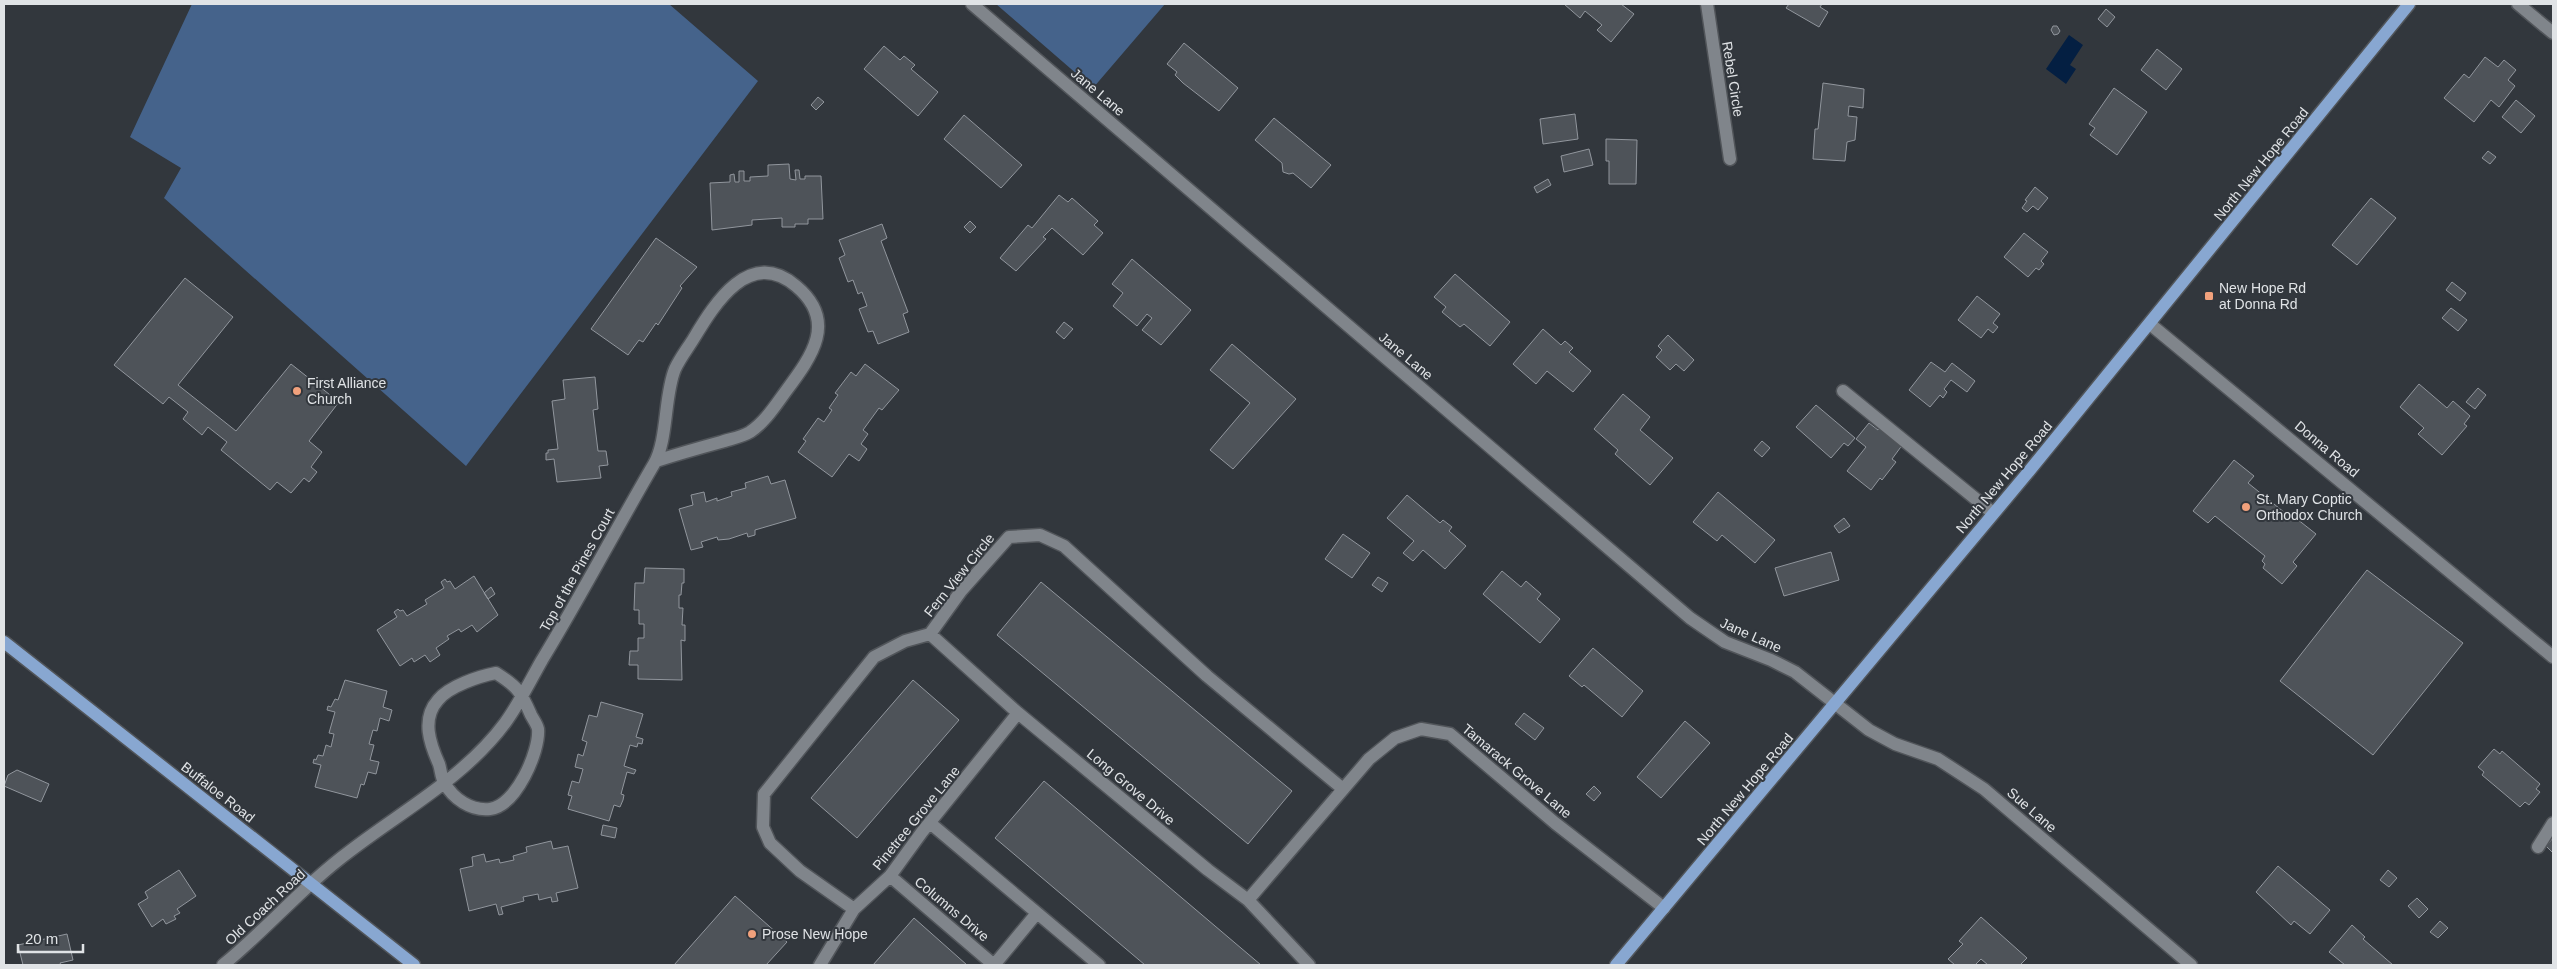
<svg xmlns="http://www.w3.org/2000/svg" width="2557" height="969" viewBox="0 0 2557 969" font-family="Arial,sans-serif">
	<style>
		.forest { fill: #45638b }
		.water { fill: #041f42 }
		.building { fill: #4e5359; stroke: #91969d }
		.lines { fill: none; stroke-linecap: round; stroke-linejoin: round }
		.lane-casing { stroke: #51555a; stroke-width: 15 }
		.street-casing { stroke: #51555a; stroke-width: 15 }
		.primary-casing { stroke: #51555a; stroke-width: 15 }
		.lane { stroke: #80858b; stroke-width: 12 }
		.street { stroke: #80858b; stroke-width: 12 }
		.primary { stroke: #88a7d1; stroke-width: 12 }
		.poi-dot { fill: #f1a17c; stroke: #32373d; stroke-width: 2 }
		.labels { text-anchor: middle; stroke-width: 4; stroke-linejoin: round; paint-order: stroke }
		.street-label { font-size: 14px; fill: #e0e3e6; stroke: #32373d }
		.poi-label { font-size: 14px; fill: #e0e3e6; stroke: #32373d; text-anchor: start }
	</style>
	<rect width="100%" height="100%" fill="#32373d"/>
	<path class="forest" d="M 192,4 L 669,4 L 758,81 L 466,466 L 164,198 L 181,168 L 130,137 Z
		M 996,4 L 1165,4 L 1093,88 Z"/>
	<path class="water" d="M 2069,35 L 2083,45 L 2070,65 L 2076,69 L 2066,84 L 2046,69 Z"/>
	<path class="building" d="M 1564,4 L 1621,4 L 1634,14 L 1611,42 L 1597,30 L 1602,25 L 1585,11 L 1580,18 Z
		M 1789,4 L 1822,4 L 1820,7 L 1828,12 L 1819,27 L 1786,8 Z
		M 2106,9 L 2115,17 L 2107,27 L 2098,19 Z
		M 2053,26 L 2057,26 L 2060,31 L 2058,34 L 2054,35 L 2051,30 Z
		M 1184,43 L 1238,88 L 1219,111 L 1183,83 L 1175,75 L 1177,72 L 1167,64 Z
		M 884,46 L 900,60 L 904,56 L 915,65 L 911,69 L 938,92 L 918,116 L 864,69 Z
		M 2157,49 L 2182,69 L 2166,90 L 2141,70 Z
		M 2485,57 L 2498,67 L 2504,60 L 2516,70 L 2508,80 L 2515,86 L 2499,107 L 2491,100 L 2474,122 L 2444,98 L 2464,74 L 2469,78 Z
		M 1823,83 L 1864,89 L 1863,108 L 1849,106 L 1848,116 L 1857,117 L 1855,140 L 1847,142 L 1845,161 L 1813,159 L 1815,129 L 1818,129 Z
		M 2114,88 L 2147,112 L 2117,155 L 2090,135 L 2095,128 L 2089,124 Z
		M 818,97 L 824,102 L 816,110 L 811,105 Z
		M 2516,100 L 2535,116 L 2521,133 L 2502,117 Z
		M 1575,114 L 1578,139 L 1543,144 L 1540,119 Z
		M 964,115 L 1022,165 L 1001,188 L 944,139 Z
		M 1274,118 L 1331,165 L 1311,188 L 1293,173 L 1289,174 L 1283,172 L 1282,163 L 1255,140 Z
		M 1606,139 L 1637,140 L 1636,184 L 1609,184 L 1609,161 L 1606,161 Z
		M 1589,149 L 1593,165 L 1564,172 L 1561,156 Z
		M 2488,151 L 2496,157 L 2490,164 L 2482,158 Z
		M 789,164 L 790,179 L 796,180 L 795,170 L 799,170 L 800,179 L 805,179 L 805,176 L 821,176 L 823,219 L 808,219 L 808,224 L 795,224 L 795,227 L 782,227 L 782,218 L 752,220 L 752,225 L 712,230 L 710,183 L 730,182 L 730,175 L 734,174 L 735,182 L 739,182 L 739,171 L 744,171 L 744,181 L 750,181 L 750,177 L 768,176 L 768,165 Z
		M 1548,179 L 1551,185 L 1537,193 L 1534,187 Z
		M 2035,187 L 2048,198 L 2038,210 L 2033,206 L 2027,212 L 2022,208 L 2027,201 L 2025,200 Z
		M 1059,195 L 1068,202 L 1072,198 L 1098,221 L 1094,225 L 1103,233 L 1083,255 L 1052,228 L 1043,237 L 1046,239 L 1016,271 L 1000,258 L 1028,225 L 1032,228 Z
		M 2371,198 L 2396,218 L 2357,265 L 2332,245 Z
		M 970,221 L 976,227 L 970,233 L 964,227 Z
		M 882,224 L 887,238 L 881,241 L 908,312 L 903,314 L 909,332 L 878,344 L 873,331 L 868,332 L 859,309 L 867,306 L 862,292 L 858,294 L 853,280 L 848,282 L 839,258 L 845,255 L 839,240 Z
		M 2024,233 L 2048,252 L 2041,261 L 2044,264 L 2039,270 L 2036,268 L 2028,277 L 2004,257 Z
		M 656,238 L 697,267 L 680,286 L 682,288 L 658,325 L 656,323 L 643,342 L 639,340 L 628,355 L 591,329 Z
		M 1132,259 L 1191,310 L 1161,345 L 1142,330 L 1152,318 L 1147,314 L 1137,326 L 1113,306 L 1123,293 L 1112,284 Z
		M 1455,274 L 1510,322 L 1490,346 L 1464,324 L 1460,327 L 1442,312 L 1446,307 L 1434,297 Z
		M 185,278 L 233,317 L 178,385 L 236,431 L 291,364 L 339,402 L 309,441 L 322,452 L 311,467 L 317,472 L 309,482 L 304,478 L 291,493 L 277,482 L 270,490 L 221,450 L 227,442 L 208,427 L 202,435 L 183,419 L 188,412 L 169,397 L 163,404 L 114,365 Z
		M 2452,282 L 2466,293 L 2460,301 L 2446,290 Z
		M 1977,296 L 2000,314 L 1993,323 L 1998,327 L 1993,333 L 1988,329 L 1981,338 L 1958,320 Z
		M 2451,308 L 2467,320 L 2458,331 L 2442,318 Z
		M 1064,322 L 1073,329 L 1064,339 L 1056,332 Z
		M 1543,329 L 1561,345 L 1565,341 L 1573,348 L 1569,352 L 1591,371 L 1573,392 L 1547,371 L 1536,384 L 1513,364 Z
		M 1668,335 L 1694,360 L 1684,371 L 1676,364 L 1670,370 L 1656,357 L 1662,350 L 1658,346 Z
		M 1232,344 L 1296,399 L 1233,469 L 1210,450 L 1250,403 L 1210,370 Z
		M 1931,362 L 1945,372 L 1952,363 L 1975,381 L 1967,392 L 1951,380 L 1944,389 L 1947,392 L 1943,398 L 1940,395 L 1930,407 L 1909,390 Z
		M 865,364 L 899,390 L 882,410 L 879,408 L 863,430 L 868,434 L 861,444 L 867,449 L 859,461 L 849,454 L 832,477 L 798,452 L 806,441 L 803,439 L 818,418 L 824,422 L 832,410 L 829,408 L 838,395 L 835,393 L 851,372 L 856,376 Z
		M 595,377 L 598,409 L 593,410 L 598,451 L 606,451 L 608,465 L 599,466 L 601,478 L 557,482 L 554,459 L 546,460 L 546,453 L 548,453 L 548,450 L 558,449 L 552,401 L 565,399 L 563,380 Z
		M 2419,384 L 2447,408 L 2453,401 L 2470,416 L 2464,424 L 2467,426 L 2442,455 L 2418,434 L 2424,428 L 2400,407 Z
		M 2478,388 L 2486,395 L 2475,409 L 2466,402 Z
		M 1623,394 L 1650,417 L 1640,430 L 1673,458 L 1650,485 L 1615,454 L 1618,450 L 1594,429 Z
		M 1816,405 L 1855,438 L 1848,446 L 1844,443 L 1831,458 L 1796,427 Z
		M 1869,423 L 1878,430 L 1881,426 L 1903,444 L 1892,459 L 1896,462 L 1882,480 L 1880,478 L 1871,490 L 1847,471 L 1866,447 L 1856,439 Z
		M 1762,441 L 1770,448 L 1762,457 L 1754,450 Z
		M 2234,460 L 2254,476 L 2248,483 L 2295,521 L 2297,519 L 2316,534 L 2293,562 L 2297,566 L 2282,584 L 2263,568 L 2265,564 L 2262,561 L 2265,556 L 2215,516 L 2208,523 L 2193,511 Z
		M 768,476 L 771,484 L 785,480 L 796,518 L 755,530 L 755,535 L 748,537 L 747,533 L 729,539 L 718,540 L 717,537 L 701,542 L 703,547 L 691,550 L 679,509 L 693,505 L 691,495 L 704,492 L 706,502 L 717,498 L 717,501 L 732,496 L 731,492 L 746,488 L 745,483 Z
		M 1718,492 L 1775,540 L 1755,563 L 1722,535 L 1717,541 L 1693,522 Z
		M 1407,495 L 1440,523 L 1443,520 L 1452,527 L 1449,531 L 1466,546 L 1445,569 L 1423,550 L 1413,561 L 1403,553 L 1414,541 L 1387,518 Z
		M 1844,518 L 1850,526 L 1839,533 L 1834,526 Z
		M 1343,534 L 1370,553 L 1352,578 L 1325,559 Z
		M 1831,552 L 1839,580 L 1784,596 L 1775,568 Z
		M 645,568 L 684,569 L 684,583 L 682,583 L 681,595 L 679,595 L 679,608 L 683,608 L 682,625 L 685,625 L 685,641 L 681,640 L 682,680 L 638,679 L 638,665 L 629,665 L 630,651 L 638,651 L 638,638 L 644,638 L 644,624 L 639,624 L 639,610 L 634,610 L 635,583 L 644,583 Z
		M 2367,570 L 2463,643 L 2373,755 L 2280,681 Z
		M 1502,571 L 1521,587 L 1526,581 L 1541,594 L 1537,599 L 1560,619 L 1540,643 L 1483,594 Z
		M 474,576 L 498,615 L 477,632 L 472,625 L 461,632 L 459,629 L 447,636 L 449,639 L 436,648 L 440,655 L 430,662 L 425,655 L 414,662 L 412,658 L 400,666 L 377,630 L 397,617 L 394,612 L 398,609 L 400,611 L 403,610 L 407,616 L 427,604 L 425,600 L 444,588 L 441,582 L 445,579 L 447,582 L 450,581 L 455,589 Z
		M 1378,577 L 1388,583 L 1382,592 L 1372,585 Z
		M 1041,582 L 1292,791 L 1248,844 L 997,635 Z
		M 491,587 L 495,594 L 488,599 L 484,593 Z
		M 1593,648 L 1643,691 L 1622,717 L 1584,685 L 1582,687 L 1569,676 Z
		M 345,680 L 387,691 L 383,707 L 392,710 L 389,721 L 380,718 L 377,731 L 373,730 L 369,744 L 374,745 L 370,760 L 379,762 L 376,774 L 368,772 L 364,785 L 361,784 L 357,798 L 315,787 L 321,765 L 313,763 L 314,759 L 316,760 L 318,755 L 323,756 L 326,745 L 331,747 L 334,734 L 329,733 L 335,712 L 327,710 L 328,706 L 331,707 L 335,699 L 338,700 Z
		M 913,680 L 959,720 L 857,838 L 811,798 Z
		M 601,702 L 643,714 L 636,737 L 643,739 L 642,744 L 638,743 L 637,747 L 630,745 L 624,766 L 636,770 L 634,774 L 627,772 L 621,794 L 624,795 L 623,800 L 620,807 L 614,805 L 609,821 L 568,809 L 572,796 L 568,795 L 572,781 L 579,783 L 583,769 L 575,767 L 578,754 L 583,756 L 587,742 L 582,740 L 589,715 L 597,717 Z
		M 1524,713 L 1544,728 L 1535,740 L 1515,724 Z
		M 1685,721 L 1710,743 L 1661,798 L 1637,777 Z
		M 2494,749 L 2500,754 L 2502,751 L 2540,784 L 2536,789 L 2540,792 L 2529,805 L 2525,802 L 2520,807 L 2482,775 L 2484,772 L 2478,767 Z
		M 17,770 L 49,784 L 41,802 L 4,786 L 8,775 Z
		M 1044,781 L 1261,965 L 1145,965 L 995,838 Z
		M 1594,786 L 1601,793 L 1594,801 L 1586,794 Z
		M 603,825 L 617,828 L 615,838 L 601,835 Z
		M 2553,838 L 2553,853 L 2546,846 Z
		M 551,841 L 553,849 L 568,846 L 578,888 L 556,893 L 558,901 L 552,902 L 551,897 L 539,900 L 538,894 L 523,897 L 524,901 L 501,907 L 503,914 L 499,915 L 496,904 L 469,911 L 460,869 L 473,866 L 472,857 L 484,854 L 486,862 L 499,859 L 500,863 L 514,860 L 513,856 L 527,852 L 526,847 Z
		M 2278,866 L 2330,910 L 2310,934 L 2294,921 L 2291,925 L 2256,892 Z
		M 179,870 L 196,896 L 177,909 L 180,913 L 174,916 L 176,919 L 166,924 L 163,919 L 152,927 L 138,904 L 148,898 L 145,892 Z
		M 2388,870 L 2397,878 L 2389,887 L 2380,880 Z
		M 735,896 L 787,942 L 766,965 L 674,965 Z
		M 2417,898 L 2428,909 L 2419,918 L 2408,906 Z
		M 1981,917 L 2027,958 L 2020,965 L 1988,965 L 1981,959 L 1975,965 L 1955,965 L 1948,959 L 1963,944 L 1959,941 Z
		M 914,918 L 967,965 L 873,965 Z
		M 2440,921 L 2448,928 L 2438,938 L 2430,932 Z
		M 2352,925 L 2365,937 L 2363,939 L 2393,965 L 2345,965 L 2329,952 Z
		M 67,934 L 73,960 L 60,963 L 61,965 L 23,965 L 18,945 Z"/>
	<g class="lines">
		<g class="lane-casing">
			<path id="lane" d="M 1843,391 L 1993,513
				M 2538,847 L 2553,823"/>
		</g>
		<g class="street-casing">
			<path id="street" d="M 972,4 L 1690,618 L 1725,642 L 1771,660 L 1795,672 L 1869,730 L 1895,744 L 1938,759 L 1984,789 L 2191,965
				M 1707,4 L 1730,159
				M 2518,4 L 2553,33
				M 2150,324 L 2553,657
				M 930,634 L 1018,713 L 1208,870 L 1248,900 L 1309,965
				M 496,673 C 518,687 521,692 531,715 C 533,719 537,724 538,729 C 540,751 516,806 490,809 C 471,811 453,799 444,782 C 441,777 441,770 439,764 C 430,744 421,719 438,700 C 449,686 480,676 496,673 Z
				M 930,823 L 1099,965
				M 890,876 L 994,965
				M 1248,900 L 1369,759 L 1395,738 L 1421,729 L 1450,734 L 1555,823 L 1664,908
				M 854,909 L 800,871 L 770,843 L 763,827 L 764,794 L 874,657 L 905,641 L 930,634 L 961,591 L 1009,537 L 1040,535 L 1064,546 L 1207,676 L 1343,789
				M 223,965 C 267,929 304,885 350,851 C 402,811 465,777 505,723 C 519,704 530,681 542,660 C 581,596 616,529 654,464 C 668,440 664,395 675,369 C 680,358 688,348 694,338 C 715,303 750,247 796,286 C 838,321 812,356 786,391 C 775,406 765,422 750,432 C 742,437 730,439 721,442 C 699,448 678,454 656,461
				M 820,965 L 854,909 L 890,876 L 922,832 L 1018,713
				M 994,965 L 1037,913"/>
		</g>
		<g class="primary-casing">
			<path id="primary" d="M 4,642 L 414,965
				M 1616,965 L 2025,476 L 2409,4"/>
		</g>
		<use href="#lane" class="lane"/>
		<use href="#street" class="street"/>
		<use href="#primary" class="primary"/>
	</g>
	<g class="poi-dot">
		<rect x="2204" y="291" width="10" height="10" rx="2.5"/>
		<circle cx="297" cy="391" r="5"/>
		<circle cx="2246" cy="507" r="5"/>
		<circle cx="752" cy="934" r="5"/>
	</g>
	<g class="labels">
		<g class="street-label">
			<text transform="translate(1733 79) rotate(81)" y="5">Rebel Circle</text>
			<text transform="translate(1098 92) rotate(40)" y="5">Jane Lane</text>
			<text transform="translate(2261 164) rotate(-51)" y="5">North New Hope Road</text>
			<text transform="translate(1406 356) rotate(40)" y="5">Jane Lane</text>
			<text transform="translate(2327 449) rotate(40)" y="5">Donna Road</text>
			<text transform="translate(2004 477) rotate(-50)" y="5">North New Hope Road</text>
			<text transform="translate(577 570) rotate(-61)" y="5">Top of the Pines Court</text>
			<text transform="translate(959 575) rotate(-51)" y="5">Fern View Circle</text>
			<text transform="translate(1751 635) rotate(24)" y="5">Jane Lane</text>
			<text transform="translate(1517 771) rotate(40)" y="5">Tamarack Grove Lane</text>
			<text transform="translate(1131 787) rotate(40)" y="5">Long Grove Drive</text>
			<text transform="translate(1745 789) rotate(-50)" y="5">North New Hope Road</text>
			<text transform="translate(218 792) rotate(38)" y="5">Buffaloe Road</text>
			<text transform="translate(2032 810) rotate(41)" y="5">Sue Lane</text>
			<text transform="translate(916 818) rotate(-51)" y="5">Pinetree Grove Lane</text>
			<text transform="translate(265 907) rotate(-43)" y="5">Old Coach Road</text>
			<text transform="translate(952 909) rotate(40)" y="5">Columns Drive</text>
		</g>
		<g class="poi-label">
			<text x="2219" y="293">New Hope Rd<tspan x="2219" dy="16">at Donna Rd</tspan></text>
			<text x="307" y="388">First Alliance<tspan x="307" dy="16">Church</tspan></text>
			<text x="2256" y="504">St. Mary Coptic<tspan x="2256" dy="16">Orthodox Church</tspan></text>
			<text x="762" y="939">Prose New Hope</text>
		</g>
	</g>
	<rect width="2557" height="969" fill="none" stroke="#e0e3e6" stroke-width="10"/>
	<path d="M18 944v8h65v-8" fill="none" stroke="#e0e3e6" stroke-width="2.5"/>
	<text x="25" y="944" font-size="15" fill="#e0e3e6" stroke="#32373d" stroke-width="4" paint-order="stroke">20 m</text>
</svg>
